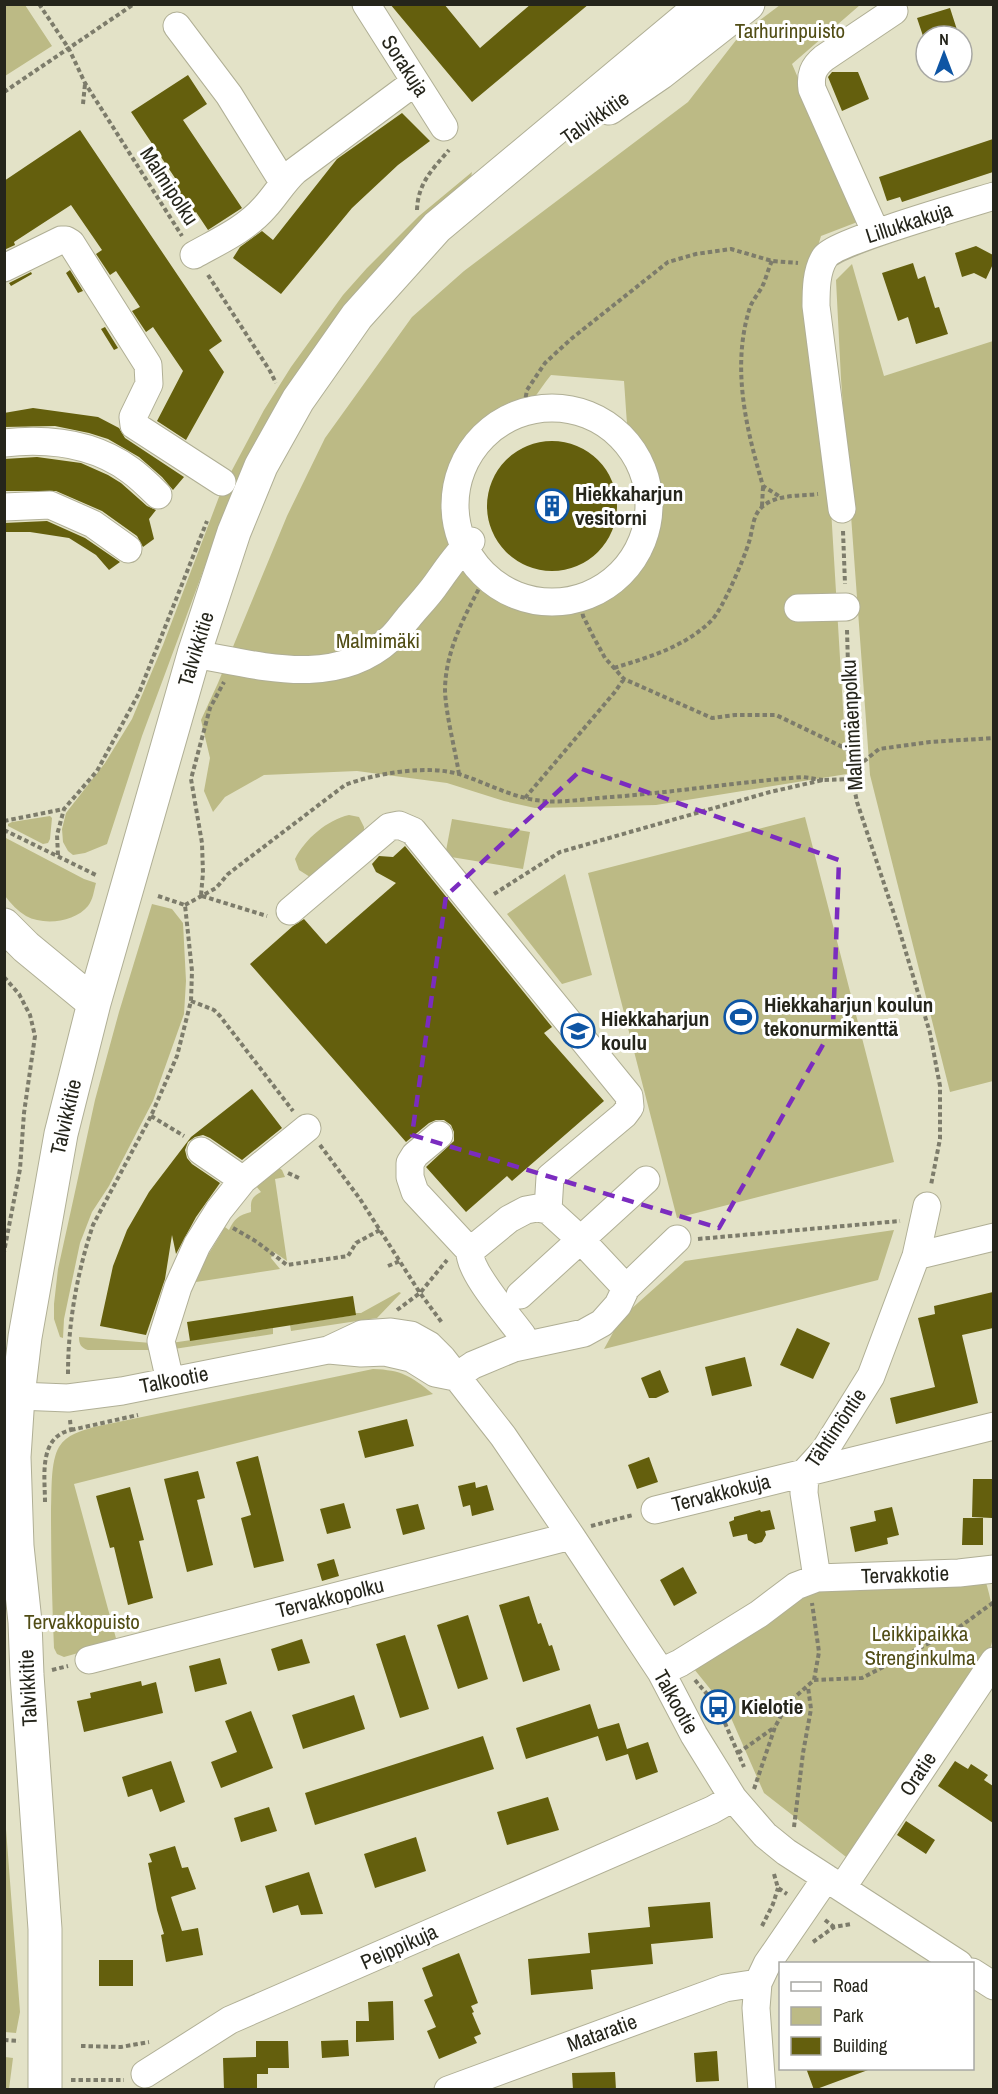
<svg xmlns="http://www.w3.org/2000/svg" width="998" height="2094" viewBox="0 0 998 2094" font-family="'Archivo Narrow',sans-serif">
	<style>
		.green { fill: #bcba85; fill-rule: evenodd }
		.building { fill: #645f0d }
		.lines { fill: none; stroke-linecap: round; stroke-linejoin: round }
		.minor-casing { stroke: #b0af95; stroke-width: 29 }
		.major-casing { stroke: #b0af95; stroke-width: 35 }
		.path { stroke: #7d7c6b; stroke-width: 4; stroke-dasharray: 4.5 3; stroke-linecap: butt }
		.minor { stroke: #fff; stroke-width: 27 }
		.major { stroke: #fff; stroke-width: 33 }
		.marked { fill: none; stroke: #7b2cbf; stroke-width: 4.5; stroke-dasharray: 12 8; stroke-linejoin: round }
		.labels { text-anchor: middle; stroke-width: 6; stroke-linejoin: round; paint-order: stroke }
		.park-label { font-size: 21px; fill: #514d15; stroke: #fff }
		.street-label { font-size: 21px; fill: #25251b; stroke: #fff }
		.poi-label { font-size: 21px; font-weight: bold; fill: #25251b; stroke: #fff; text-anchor: start }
	</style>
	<rect width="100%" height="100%" fill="#e3e2c7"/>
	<path class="green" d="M 5,4 L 25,5 L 52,46 L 5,76 Z
		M 780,5 L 860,5 L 792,64 L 860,221 L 821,236 L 802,299 L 831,509 L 847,774 L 656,805 L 535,808 L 504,801 L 447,783 L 357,771 L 264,775 L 225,797 L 213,812 L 204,791 L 210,758 L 201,720 L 218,683 L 287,516 L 325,438 L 412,317 L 464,271 L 688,102 L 740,35 ZM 551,375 L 624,381 C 626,407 627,433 631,458 C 632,467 637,475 640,483 C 645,502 643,523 636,541 C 604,623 477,608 465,521 C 464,507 463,493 467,480 C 473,465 482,449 494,439 C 499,435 505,433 509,429 C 524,415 538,391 551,375 Z
		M 472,172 L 469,188 L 246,463 L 232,493 L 142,736 L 107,844 L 85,853 L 73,855 L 68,851 L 63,842 L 62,829 L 66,813 L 105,763 L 132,719 L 163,645 L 222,489 L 264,410 L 291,367 L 343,295 L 367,268 L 419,216 Z
		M 852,264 L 884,376 L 993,341 L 993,1081 L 950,1092 L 870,775 L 841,379 L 836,280 Z
		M 349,815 L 359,817 L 364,827 L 364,834 L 310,877 L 299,870 L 295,859 C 305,839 327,820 349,815 Z
		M 50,816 L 52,818 L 50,839 L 48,843 L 43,844 L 8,826 L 8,824 L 12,822 Z
		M 805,817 L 894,1162 L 677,1218 L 588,873 Z
		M 452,819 L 530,832 L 523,869 L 445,856 Z
		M 4,837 L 84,879 L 96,883 C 94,890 93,900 88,906 C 75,922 44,926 26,916 C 18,911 11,904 5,896 Z
		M 565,874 L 592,975 L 562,984 L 507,914 Z
		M 152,904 L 172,909 L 183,923 L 186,981 L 184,1014 L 153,1101 L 109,1186 L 92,1212 L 80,1243 L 64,1319 L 63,1338 L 60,1337 L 54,1319 L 54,1304 L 58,1269 L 73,1201 L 95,1100 L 119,1012 Z
		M 273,1163 L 282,1170 L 285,1177 L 275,1179 L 287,1261 L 274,1252 L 271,1258 L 280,1269 L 196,1282 L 194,1278 L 222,1232 L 216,1225 L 218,1222 L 229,1230 C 234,1219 239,1215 251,1212 C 251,1201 250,1198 261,1192 L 251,1180 Z
		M 894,1230 L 878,1280 L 604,1349 L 621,1318 L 685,1261 Z
		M 399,1292 L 401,1293 L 377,1318 L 291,1331 L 290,1325 L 355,1315 L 355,1313 L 361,1313 Z
		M 273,1328 L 273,1334 L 174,1349 L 171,1343 Z
		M 79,1337 L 151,1343 L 152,1350 L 88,1350 C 81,1348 79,1344 79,1337 Z
		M 373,1369 C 402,1370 411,1376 433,1394 L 74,1484 L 117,1642 L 64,1657 L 57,1654 L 54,1648 C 52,1602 51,1556 51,1510 C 52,1493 50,1462 59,1447 C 67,1434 81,1431 94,1427 Z
		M 984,1576 C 991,1598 998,1626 990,1649 L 850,1860 L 764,1793 L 728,1711 L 690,1664 L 815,1585 Z
		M 5,1816 L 20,2012 L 16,2033 L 5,2032 Z
		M 5,2057 L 13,2058 L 9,2089 L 5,2089 Z"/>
	<path class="building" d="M 390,4 L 444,4 L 480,48 L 531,4 L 589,4 L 472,102 Z
		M 950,8 L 959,36 L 923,36 L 917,18 Z
		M 832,72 L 858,72 L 869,99 L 842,111 L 828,77 Z
		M 188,75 L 207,104 L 183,120 L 242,208 L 208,230 L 196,212 L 191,216 L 173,188 L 179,184 L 131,112 Z
		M 402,113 L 430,141 L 398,165 L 352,208 L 281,294 L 233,258 L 240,247 L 262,231 L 273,240 L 337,159 Z
		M 80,130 L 222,341 L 209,350 L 224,372 L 186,440 L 157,421 L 183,371 L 153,327 L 146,332 L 132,311 L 140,307 L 116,271 L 110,275 L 96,254 L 102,250 L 71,205 L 14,242 L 15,245 L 4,250 L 4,181 Z
		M 993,139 L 993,172 L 902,202 L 900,197 L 887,201 L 879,177 Z
		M 976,246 L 993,255 L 993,264 L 986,279 L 974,273 L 962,277 L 955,253 Z
		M 913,263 L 918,279 L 925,276 L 935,308 L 939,307 L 948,334 L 916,344 L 908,317 L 898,321 L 882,273 Z
		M 70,270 L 83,291 L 78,293 L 66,273 Z
		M 31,272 L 32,274 L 11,286 L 9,283 Z
		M 105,327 L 118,348 L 114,350 L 101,329 Z
		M 33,408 L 98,417 L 119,428 L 125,438 L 184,477 L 173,490 L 162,477 L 139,457 L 108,439 L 89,433 L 55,426 L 4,427 L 4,413 Z
		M487 506a65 65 0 1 1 130 0a65 65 0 1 1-130 0Z
		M 37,457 L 81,463 L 108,475 L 121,483 L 147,506 L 156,510 L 149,519 L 154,539 L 143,547 L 137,536 L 102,511 L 56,491 L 4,491 L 4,459 Z
		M 47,521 L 85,538 L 120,562 L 109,570 L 96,555 L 69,538 L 30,532 L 4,532 L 4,523 Z
		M 405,846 L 552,1027 L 544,1033 L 604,1101 L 512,1181 L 507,1176 L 466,1212 L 426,1167 L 454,1141 L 454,1132 L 451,1125 L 444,1120 L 436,1120 L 429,1123 L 406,1142 L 250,964 L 293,926 L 304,919 L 326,944 L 396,883 L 376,872 L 372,864 L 379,856 L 393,857 Z
		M 252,1089 L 282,1128 L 242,1160 L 210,1138 L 203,1135 L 195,1137 L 188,1142 L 185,1150 L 187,1158 L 192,1164 L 220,1183 L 196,1217 L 176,1254 L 172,1235 L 165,1279 L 146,1335 L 100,1326 L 113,1266 L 127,1230 L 149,1192 L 191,1137 Z
		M 993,1292 L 993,1328 L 962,1335 L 978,1403 L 896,1424 L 890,1398 L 935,1387 L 918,1318 L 935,1314 L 934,1306 Z
		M 353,1296 L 356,1315 L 190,1341 L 187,1322 Z
		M 797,1328 L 830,1343 L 813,1379 L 780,1365 Z
		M 745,1357 L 752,1386 L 712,1396 L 705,1367 Z
		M 660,1370 L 669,1392 L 656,1398 L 649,1398 L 641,1378 Z
		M 407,1419 L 414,1446 L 365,1458 L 358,1431 Z
		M 258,1456 L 284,1561 L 254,1568 L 241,1518 L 251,1515 L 236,1462 Z
		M 649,1457 L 658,1482 L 637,1489 L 628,1465 Z
		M 198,1471 L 205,1498 L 197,1500 L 213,1565 L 187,1572 L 164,1479 Z
		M 973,1479 L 992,1479 L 992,1518 L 972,1517 Z
		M 475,1482 L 476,1488 L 487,1485 L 494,1510 L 472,1516 L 470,1505 L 463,1507 L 458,1486 Z
		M 130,1487 L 144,1540 L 139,1541 L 153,1598 L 128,1605 L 114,1547 L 110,1548 L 96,1496 Z
		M 344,1503 L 351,1528 L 327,1534 L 320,1509 Z
		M 418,1504 L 425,1529 L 403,1535 L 396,1509 Z
		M 892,1507 L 899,1535 L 887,1538 L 888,1544 L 855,1552 L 850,1527 L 876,1521 L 874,1511 Z
		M 760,1510 L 761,1512 L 770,1510 L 775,1529 L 765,1531 L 766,1535 L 762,1542 L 755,1544 L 748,1540 L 747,1534 L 733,1537 L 729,1522 L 734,1520 L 734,1517 Z
		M 963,1518 L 983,1518 L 983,1545 L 962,1545 Z
		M 334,1559 L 339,1576 L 322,1581 L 317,1564 Z
		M 683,1567 L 697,1593 L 674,1606 L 660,1580 Z
		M 529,1596 L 538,1624 L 541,1623 L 549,1646 L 552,1645 L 560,1670 L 523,1682 L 499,1605 Z
		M 468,1615 L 488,1679 L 458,1689 L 437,1625 Z
		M 405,1635 L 429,1709 L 400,1718 L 376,1644 Z
		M 302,1639 L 310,1663 L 278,1671 L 271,1649 Z
		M 220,1658 L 227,1684 L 195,1692 L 189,1666 Z
		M 141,1681 L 142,1686 L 156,1682 L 163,1713 L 84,1732 L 77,1701 L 91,1698 L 90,1693 Z
		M 354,1695 L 365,1729 L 303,1749 L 292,1715 Z
		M 590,1704 L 598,1729 L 619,1723 L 627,1749 L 648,1742 L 658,1772 L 636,1780 L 628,1754 L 606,1761 L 598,1736 L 526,1759 L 516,1728 Z
		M 251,1711 L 273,1768 L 221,1788 L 211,1762 L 237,1752 L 225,1721 Z
		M 483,1736 L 494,1769 L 315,1825 L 305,1793 Z
		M 171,1761 L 185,1802 L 160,1812 L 152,1789 L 128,1797 L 122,1777 Z
		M 955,1761 L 968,1769 L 971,1764 L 988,1775 L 984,1780 L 993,1786 L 993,1823 L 938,1786 Z
		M 548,1797 L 559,1830 L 507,1845 L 497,1812 Z
		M 269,1807 L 277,1831 L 241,1842 L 234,1818 Z
		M 906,1821 L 935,1840 L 926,1854 L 897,1835 Z
		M 416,1837 L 426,1871 L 375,1888 L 364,1854 Z
		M 175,1846 L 182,1868 L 188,1867 L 196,1889 L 171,1897 L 182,1931 L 198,1928 L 203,1955 L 166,1962 L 161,1935 L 164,1934 L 157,1910 L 148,1863 L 152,1862 L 149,1854 Z
		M 309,1872 L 323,1914 L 301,1915 L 298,1905 L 273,1913 L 265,1886 Z
		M 710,1902 L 713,1938 L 651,1944 L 653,1964 L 591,1970 L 593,1989 L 531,1995 L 528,1959 L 590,1953 L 588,1933 L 650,1927 L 648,1907 Z
		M 459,1953 L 478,2003 L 471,2006 L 474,2012 L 472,2013 L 481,2034 L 474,2037 L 477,2043 L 439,2059 L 427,2031 L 436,2027 L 424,2000 L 433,1996 L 422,1968 Z
		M 99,1960 L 133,1960 L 133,1986 L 99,1986 Z
		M 393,2001 L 394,2040 L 356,2042 L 356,2021 L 369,2021 L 368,2002 Z
		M 348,2040 L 349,2056 L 322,2058 L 321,2041 Z
		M 256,2041 L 288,2041 L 289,2068 L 268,2068 L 268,2074 L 257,2074 L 257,2090 L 224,2090 L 223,2058 L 256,2057 Z
		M 717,2051 L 719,2081 L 696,2082 L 694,2053 Z
		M 806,2068 L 868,2068 L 868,2070 L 814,2090 Z
		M 615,2072 L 616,2090 L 573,2090 L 572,2073 Z"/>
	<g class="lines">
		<g class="minor-casing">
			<path id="minor" d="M 366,4 L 444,127
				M 177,26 L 229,95 L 283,182
				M 876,233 L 812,89 C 810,75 813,67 824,58 L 894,11
				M 194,255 C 219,241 246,229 265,207 C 276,195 283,182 295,171 L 415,82
				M 4,268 L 61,240 L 66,240 L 71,243 L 148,365 L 149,384 L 133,417 L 134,425 L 222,482
				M455 505a97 97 0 1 1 194 0a97 97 0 1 1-194 0Z
				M 4,443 C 49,438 93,443 130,470 C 140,477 149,486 158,495
				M 4,507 L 50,505 L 93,524 L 128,549
				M 842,509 L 816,306 C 816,291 816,270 825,257 C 835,242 968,204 994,196
				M 798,608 L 846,607
				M 194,654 C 258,665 335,689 390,639 C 397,633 402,625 408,618 C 416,608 426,598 434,587 C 446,571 456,554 471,541
				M 290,911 L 389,827 L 399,825 L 413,831 L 629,1096 L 630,1107 L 624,1115 L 550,1177 L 548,1210
				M 439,1135 L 415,1155 L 410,1163 L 410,1177 L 415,1192 L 470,1251
				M 201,1151 L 243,1180
				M 916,1256 L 927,1206
				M 520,1295 L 646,1180
				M 525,1345 L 522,1335 C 509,1317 468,1271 470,1251 L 509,1219 L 526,1210 L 537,1208 L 548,1210 L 581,1240 L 626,1288
				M 329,1350 L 361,1353 L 385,1352 L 411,1358 L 435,1373 L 455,1377
				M 455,1377 L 473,1365 L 514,1348 L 584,1333 L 602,1323 L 618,1305 L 626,1288 L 677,1239
				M 170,1381 L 161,1341 L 178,1287 L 197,1245 L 219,1210 L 243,1180 L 307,1128
				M 18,1396 L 68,1398 L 122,1391 L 328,1350 L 362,1334 L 391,1332 L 411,1335 L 429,1345 L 442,1358 L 503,1436 L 571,1536 L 661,1672 L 694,1735 L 733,1798 L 765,1835 L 786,1852 L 959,1964
				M 655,1510 L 994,1426
				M 817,1578 L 959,1573 L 994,1569
				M 89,1660 L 571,1536
				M 661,1672 L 680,1663 L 759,1614 L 796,1586 L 817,1578 L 804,1493 L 805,1472 L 825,1450 L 871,1376 L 916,1256 L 994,1237
				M 842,1888 L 994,1661
				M 972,1972 L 994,1986
				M 145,2074 L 230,2020 L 712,1810 L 733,1798
				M 448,2090 L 725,1988 L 758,1983
				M 762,2090 L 756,2008 L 758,1983 L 767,1964 L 826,1878"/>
		</g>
		<g class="major-casing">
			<path id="major" d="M 609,108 L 660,73 L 748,4
				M 4,925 L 26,947 L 94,1003
				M 45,2090 L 45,1929 L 27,1675 L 25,1622 L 17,1546 L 14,1457 L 18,1396 L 25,1337 L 61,1134 L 94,1003 L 194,654 L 234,532 L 261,466 L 298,400 L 357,316 L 437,227 L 704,4"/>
		</g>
		<path class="path" d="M 39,4 L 69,49 L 85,83 L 182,236
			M 4,92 L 134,4
			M 83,104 L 85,84
			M 417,210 C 418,183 432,170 449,150
			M 772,261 C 768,269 766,279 762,287 C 758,294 753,300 750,307 C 731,367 746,428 763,486 L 782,498
			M 208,275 L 270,371 L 276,383
			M 523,412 L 527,390 L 545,363 L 571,339 L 668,262 L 696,254 L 731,249 L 772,261 L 798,263
			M 762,506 L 763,487
			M 843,531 L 845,584
			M 580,599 L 583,616 L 593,636 L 605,658 L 624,679 L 712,718 L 735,715 L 776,715 L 851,751
			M 847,630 L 851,772 L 857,802 L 899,929 L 930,1033 L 940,1086 L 940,1139 L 931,1185
			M 614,668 C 649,657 685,647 712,620 C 723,608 744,559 749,542 C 753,530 752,517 761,508 C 774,494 802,496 818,494
			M 852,771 L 879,749 L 930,742 L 994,738
			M 459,774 C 455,749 446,715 445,691 C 445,649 467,612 485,577
			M 525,798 L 614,693 L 624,679
			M 4,821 L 64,809
			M 4,830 L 98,876
			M 58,855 L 57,835 L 64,809 L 97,771 L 139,693 L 207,521
			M 494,894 L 560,852 L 770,792 L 823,780 L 852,779
			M 201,895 L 203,873 L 202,843 L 191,779 L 210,708 L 224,682
			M 158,896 L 185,905
			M 202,896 L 267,916
			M 185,905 L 216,888 L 228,874 L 345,785 C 376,773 430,764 462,775 C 489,784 515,799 544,801 C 566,803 590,798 612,797 C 676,792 739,782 803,777 L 823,780
			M 4,977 L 19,994 L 30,1015 L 35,1036 L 24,1113 L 20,1169 L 4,1252
			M 191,1001 L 214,1010 L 220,1016 L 293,1111
			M 151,1116 L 184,1136
			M 320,1145 L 360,1199 L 420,1293 L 443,1324
			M 288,1173 L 301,1179
			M 233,1228 L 257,1242 L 287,1265 L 348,1256 L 356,1243 L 380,1230
			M 698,1239 L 900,1221
			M 388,1266 L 400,1261
			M 397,1310 L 420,1293 L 447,1260
			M 68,1374 C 68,1323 77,1273 93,1225 L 151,1116 L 177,1056 L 191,1001 L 192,971 L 185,905
			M 71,1430 L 138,1415
			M 45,1502 C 45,1477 38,1437 71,1430 L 70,1420
			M 591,1526 L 633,1515
			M 52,1670 L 68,1666
			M 695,1680 L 718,1707 L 744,1767
			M 814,1680 L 862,1678 L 958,1628 L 994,1602
			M 738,1753 L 775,1727
			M 754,1789 L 775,1727 L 788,1703 L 814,1680 L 819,1652 L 812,1603
			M 794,1827 L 803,1753 L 811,1709 L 808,1687
			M 774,1874 L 778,1888 L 787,1894
			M 825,1920 L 834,1927
			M 762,1926 L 773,1904 L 778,1888
			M 813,1942 L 834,1927 L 852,1924
			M 4,2040 L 19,2041
			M 81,2046 L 121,2047 L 149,2042
			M 71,2080 L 124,2080"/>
		<use href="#minor" class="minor"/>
		<use href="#major" class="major"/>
	</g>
	<path class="marked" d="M 582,769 L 839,860 L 833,1027 L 719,1228 L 412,1135 L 446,896 Z"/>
	<defs>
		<g id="building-ring" transform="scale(1.725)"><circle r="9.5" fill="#fff" stroke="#0e55a4" stroke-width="1.5"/><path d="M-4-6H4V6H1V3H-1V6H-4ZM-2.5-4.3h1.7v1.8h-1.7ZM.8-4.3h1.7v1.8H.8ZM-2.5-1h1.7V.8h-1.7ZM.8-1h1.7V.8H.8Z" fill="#0e55a4"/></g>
		<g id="stadium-ring" transform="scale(1.725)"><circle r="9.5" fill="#fff" stroke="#0e55a4" stroke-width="1.5"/><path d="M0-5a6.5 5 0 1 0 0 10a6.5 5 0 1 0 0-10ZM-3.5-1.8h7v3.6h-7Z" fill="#0e55a4"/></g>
		<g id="school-ring" transform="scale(1.725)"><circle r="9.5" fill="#fff" stroke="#0e55a4" stroke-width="1.5"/><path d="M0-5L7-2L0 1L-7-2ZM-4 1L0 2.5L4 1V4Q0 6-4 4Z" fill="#0e55a4"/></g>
		<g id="bus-ring" transform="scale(1.725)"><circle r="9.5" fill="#fff" stroke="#0e55a4" stroke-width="1.5"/><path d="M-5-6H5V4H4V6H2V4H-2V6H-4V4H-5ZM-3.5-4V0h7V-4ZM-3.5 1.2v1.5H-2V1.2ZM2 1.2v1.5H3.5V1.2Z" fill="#0e55a4"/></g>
	</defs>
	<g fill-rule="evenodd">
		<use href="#building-ring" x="552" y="506"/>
		<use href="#stadium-ring" x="741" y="1017"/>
		<use href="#school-ring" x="578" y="1031"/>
		<use href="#bus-ring" x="718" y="1707"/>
	</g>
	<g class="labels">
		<g class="park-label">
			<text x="790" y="38">Tarhurinpuisto</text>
			<text x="378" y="648">Malmimäki</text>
			<text x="82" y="1629">Tervakkopuisto</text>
			<text x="920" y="1641">Leikkipaikka<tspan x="920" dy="24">Strenginkulma</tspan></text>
		</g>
		<g class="street-label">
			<text transform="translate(405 66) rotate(57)" y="7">Sorakuja</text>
			<text transform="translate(595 118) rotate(-35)" y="7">Talvikkitie</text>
			<text transform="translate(169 186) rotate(57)" y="7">Malmipolku</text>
			<text transform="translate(909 223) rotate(-18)" y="7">Lillukkakuja</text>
			<text transform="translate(196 649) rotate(-73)" y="7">Talvikkitie</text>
			<text transform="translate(852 725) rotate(-93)" y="7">Malmimäenpolku</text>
			<text transform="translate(66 1117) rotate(-77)" y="7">Talvikkitie</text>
			<text transform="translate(174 1380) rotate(-11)" y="7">Talkootie</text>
			<text transform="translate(836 1428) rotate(-56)" y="7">Tähtimöntie</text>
			<text transform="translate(721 1493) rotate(-14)" y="7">Tervakkokuja</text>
			<text transform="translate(905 1575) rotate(-2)" y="7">Tervakkotie</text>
			<text transform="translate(330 1598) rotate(-14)" y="7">Tervakkopolku</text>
			<text transform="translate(28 1688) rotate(-93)" y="7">Talvikkitie</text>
			<text transform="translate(676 1702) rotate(61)" y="7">Talkootie</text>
			<text transform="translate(918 1774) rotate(-56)" y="7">Oratie</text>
			<text transform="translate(399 1947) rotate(-24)" y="7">Peippikuja</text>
			<text transform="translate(602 2033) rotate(-20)" y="7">Mataratie</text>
		</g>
		<g class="poi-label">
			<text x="575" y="501">Hiekkaharjun<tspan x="575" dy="24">vesitorni</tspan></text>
			<text x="764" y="1012">Hiekkaharjun koulun<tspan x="764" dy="24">tekonurmikenttä</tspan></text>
			<text x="601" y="1026">Hiekkaharjun<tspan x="601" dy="24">koulu</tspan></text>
			<text x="741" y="1714">Kielotie</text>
		</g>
	</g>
	<rect width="998" height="2094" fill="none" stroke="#25251b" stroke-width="12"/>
	<rect x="779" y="1962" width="195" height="108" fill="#ffffff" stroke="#a8a8a4" stroke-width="1.5"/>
	<rect x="791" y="1982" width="30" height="9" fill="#ffffff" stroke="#a8a8a4" stroke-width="1.5"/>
	<text x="833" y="1992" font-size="18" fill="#25251b">Road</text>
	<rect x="791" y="2007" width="30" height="18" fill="#bcba85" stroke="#a8a8a4" stroke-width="1.5"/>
	<text x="833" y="2022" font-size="18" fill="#25251b">Park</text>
	<rect x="791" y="2037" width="30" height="18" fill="#645f0d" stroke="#a8a8a4" stroke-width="1.5"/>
	<text x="833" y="2052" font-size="18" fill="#25251b">Building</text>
	<g transform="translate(944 54)"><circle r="28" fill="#ffffff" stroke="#a8a8a4" stroke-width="1.5"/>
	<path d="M0-4.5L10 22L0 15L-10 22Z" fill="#0e55a4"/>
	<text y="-9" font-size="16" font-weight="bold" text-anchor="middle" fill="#25251b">N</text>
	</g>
</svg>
